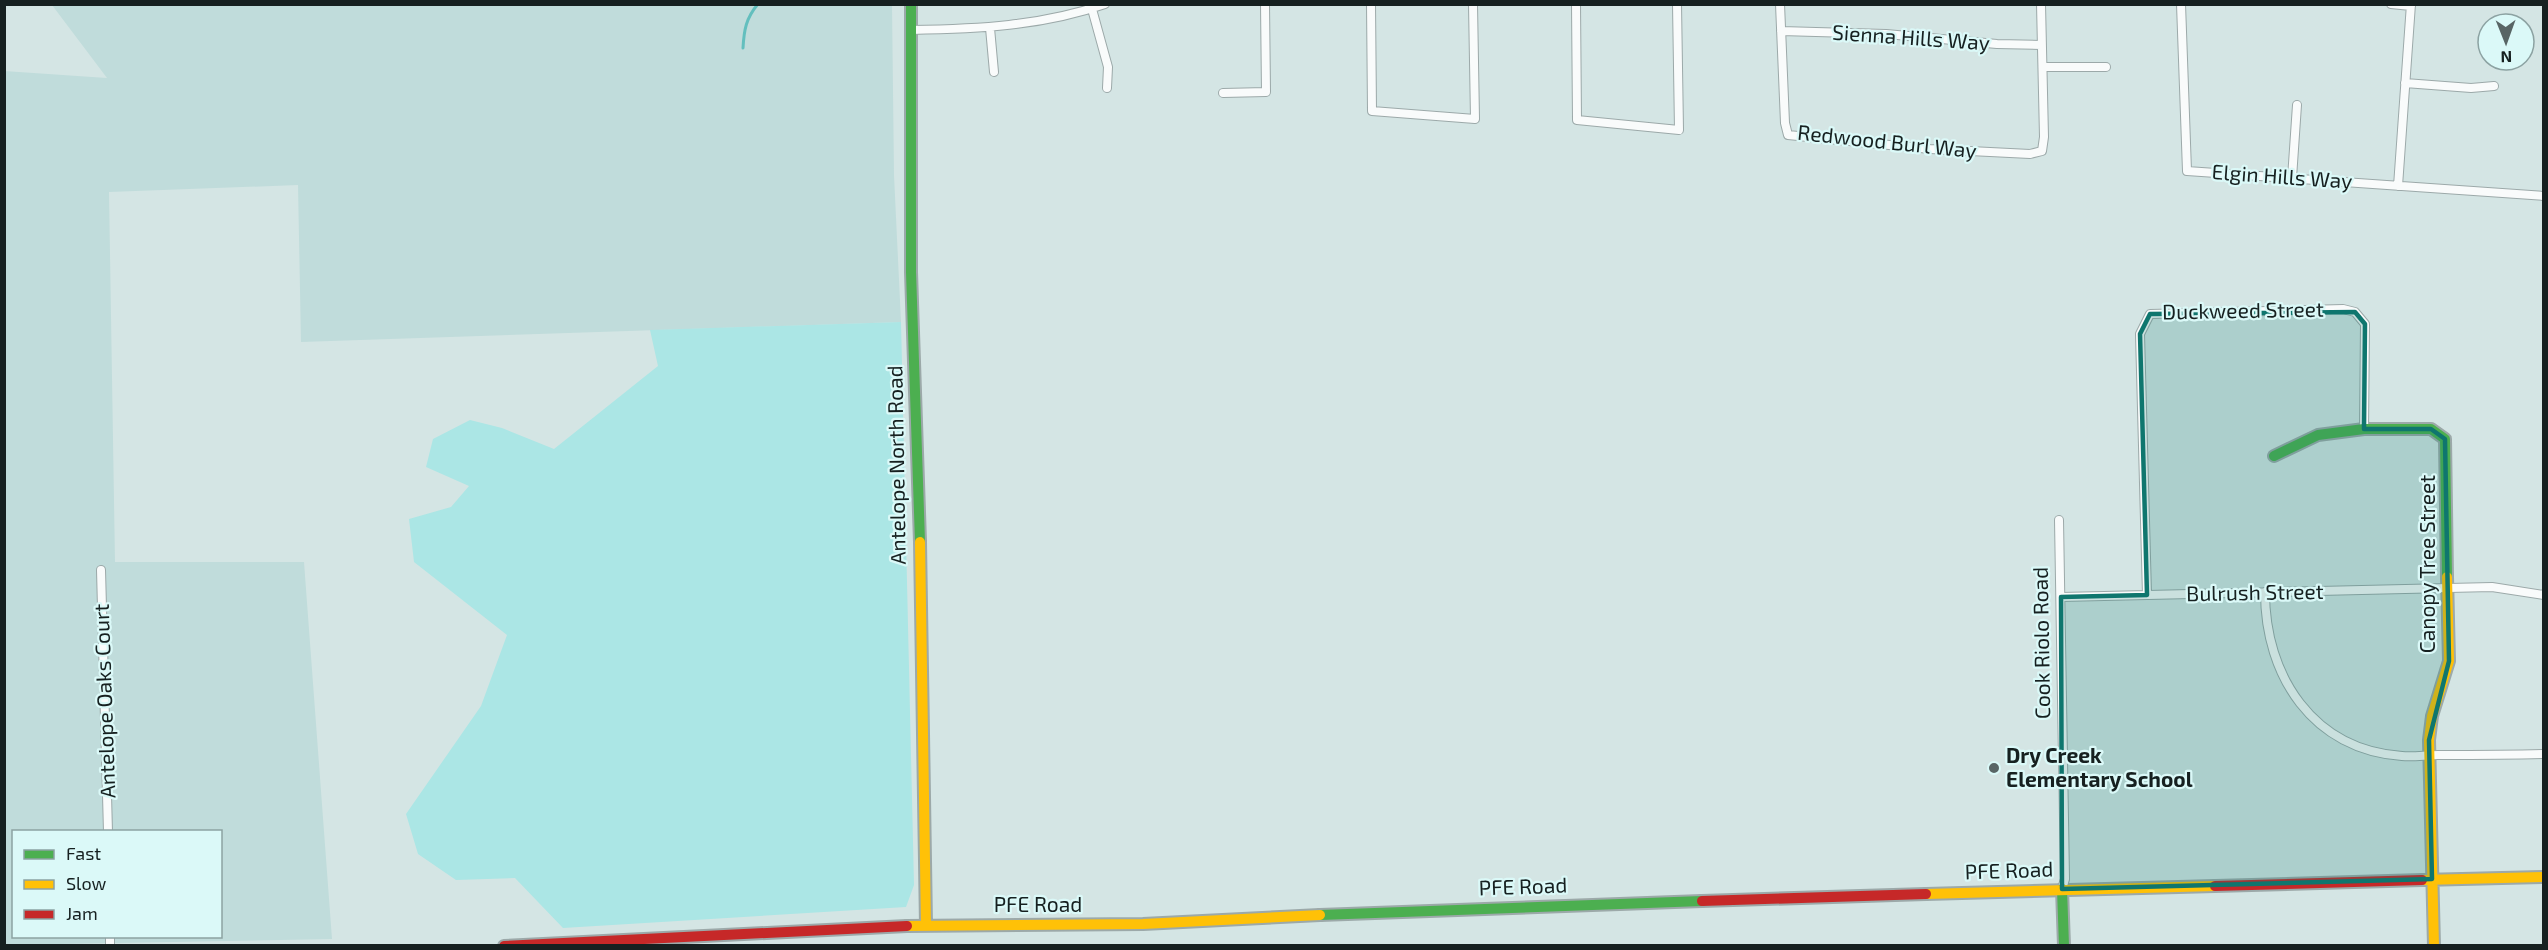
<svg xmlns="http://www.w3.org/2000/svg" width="2548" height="950" viewBox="0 0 2548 950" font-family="'Exo 2',sans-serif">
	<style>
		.built { fill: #c0dcdb; fill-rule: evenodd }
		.green { fill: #abe6e5 }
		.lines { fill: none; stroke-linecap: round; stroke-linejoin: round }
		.stream { stroke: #63bfbe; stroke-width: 3 }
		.street-casing { stroke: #9ca9a9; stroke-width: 10 }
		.fast-casing { stroke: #9ca9a9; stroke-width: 14 }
		.slow-casing { stroke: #9ca9a9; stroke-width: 14 }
		.jam-casing { stroke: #9ca9a9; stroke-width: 14 }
		.street { stroke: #f9fbfb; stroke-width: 8 }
		.fast { stroke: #4caf50; stroke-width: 10 }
		.slow { stroke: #ffc107; stroke-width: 10 }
		.jam { stroke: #c62828; stroke-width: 10 }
		.marked { fill: #0f766e; fill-opacity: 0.2; stroke: #0f766e; stroke-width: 4.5; stroke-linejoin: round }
		.poi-dot { fill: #586565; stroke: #dbf9f8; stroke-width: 2 }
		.labels { text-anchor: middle; stroke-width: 4.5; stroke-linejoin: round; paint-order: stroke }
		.street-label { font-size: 21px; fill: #162020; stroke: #dbf9f8 }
		.poi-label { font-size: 21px; font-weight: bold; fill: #162020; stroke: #dbf9f8; text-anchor: start }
	</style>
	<rect width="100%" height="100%" fill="#d4e5e4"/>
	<path class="built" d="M 52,5 L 892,5 L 894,175 L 901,322 L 301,342 L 298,185 L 109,192 L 115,562 L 304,562 L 332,939 L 5,945 L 4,71 L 107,78 ZM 14,832 L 220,832 L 220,936 L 14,936 Z"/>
	<path class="green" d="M 901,322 L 914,885 L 906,907 L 563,928 L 515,878 L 456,880 L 418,854 L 406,814 L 481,706 L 507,635 L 414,562 L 409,519 L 451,507 L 469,486 L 426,467 L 433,439 L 470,420 L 502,428 L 554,449 L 658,366 L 650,330 Z"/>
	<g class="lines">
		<path class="stream" d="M 743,48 C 744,30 746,18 758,4"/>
		<g class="street-casing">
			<path id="street" d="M 1371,4 L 1372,111 L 1475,119 L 1473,4
				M 1576,4 L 1577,120 L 1679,130 L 1677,4
				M 1780,4 L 1785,123 L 1788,135 L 1930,149 L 2030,154 L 2042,151 L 2044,137 L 2041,4
				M 2181,4 L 2187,171 L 2544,196
				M 2391,4 L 2411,6
				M 1092,9 L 1108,67 L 1107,88
				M 990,28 L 994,72
				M 911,30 C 977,29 1042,26 1105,4
				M 1781,31 L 1886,34 L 1997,44 L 2041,45
				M 2043,67 L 2106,67
				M 2405,83 L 2471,88 L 2494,86
				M 1223,93 L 1266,92 L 1265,4
				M 2292,178 L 2297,105
				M 2398,186 L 2411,4
				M 2059,520 L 2065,879 L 2062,889
				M 101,570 L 108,832
				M 2265,592 C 2265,676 2313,750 2402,756 C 2414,757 2426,755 2438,755 C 2473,755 2508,755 2544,754
				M 2147,595 L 2140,334 L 2150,314 L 2343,309 L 2355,312 L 2365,324 L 2364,429
				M 2061,597 L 2492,587 L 2544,595
				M 110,936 L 110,946"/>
		</g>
		<g class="fast-casing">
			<path id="fast" d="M 911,4 L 911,272 L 920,542
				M 2274,456 L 2318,435 L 2364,429 L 2431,429 L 2445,439 L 2447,577
				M 2062,889 L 2064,946
				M 1320,915 L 1702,901"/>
		</g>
		<g class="slow-casing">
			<path id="slow" d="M 920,542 L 926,925
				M 2422,880 L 2544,877
				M 1926,894 L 2215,886
				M 907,926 L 1143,924 L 1320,915
				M 2434,946 L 2429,740 L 2432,716 L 2449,661 L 2447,577"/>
		</g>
		<g class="jam-casing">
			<path id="jam" d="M 2215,886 L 2422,880
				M 1702,901 L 1926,894
				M 504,946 L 907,926"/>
		</g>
		<use href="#street" class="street"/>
		<use href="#fast" class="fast"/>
		<use href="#slow" class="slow"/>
		<use href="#jam" class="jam"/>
	</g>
	<path class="marked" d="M 2355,312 L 2365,324 L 2364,429 L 2431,429 L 2445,439 L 2449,661 L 2429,740 L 2432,879 L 2062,889 L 2061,597 L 2147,595 L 2140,334 L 2150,314 Z"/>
	<circle class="poi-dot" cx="1994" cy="768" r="6"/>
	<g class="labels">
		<g class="street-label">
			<text transform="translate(1911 38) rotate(4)" y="7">Sienna Hills Way</text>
			<text transform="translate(1887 142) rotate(6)" y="7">Redwood Burl Way</text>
			<text transform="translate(2282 177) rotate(4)" y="7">Elgin Hills Way</text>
			<text transform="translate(2243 311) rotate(-1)" y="7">Duckweed Street</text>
			<text transform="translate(897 465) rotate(-91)" y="7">Antelope North Road</text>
			<text transform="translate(2428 564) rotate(-90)" y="7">Canopy Tree Street</text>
			<text transform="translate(2255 593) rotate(-1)" y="7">Bulrush Street</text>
			<text transform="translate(2042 643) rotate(-91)" y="7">Cook Riolo Road</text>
			<text transform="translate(105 701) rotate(-92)" y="7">Antelope Oaks Court</text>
			<text transform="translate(2009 871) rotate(-2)" y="7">PFE Road</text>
			<text transform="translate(1523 887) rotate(-2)" y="7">PFE Road</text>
			<text x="1038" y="912">PFE Road</text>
		</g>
		<g class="poi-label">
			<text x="2006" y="763">Dry Creek<tspan x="2006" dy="24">Elementary School</tspan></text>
		</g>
	</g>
	<rect width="2548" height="950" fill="none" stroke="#162020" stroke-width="12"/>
	<rect x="12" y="830" width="210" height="108" fill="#dbf9f8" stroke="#8ca2a2" stroke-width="1.5"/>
	<rect x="24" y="850" width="30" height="9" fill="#4caf50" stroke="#8ca2a2" stroke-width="1.5"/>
	<text x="66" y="860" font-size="18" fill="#162020">Fast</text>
	<rect x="24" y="880" width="30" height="9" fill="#ffc107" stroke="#8ca2a2" stroke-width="1.5"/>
	<text x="66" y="890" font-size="18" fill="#162020">Slow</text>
	<rect x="24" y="910" width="30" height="9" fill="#c62828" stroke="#8ca2a2" stroke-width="1.5"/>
	<text x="66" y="920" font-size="18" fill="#162020">Jam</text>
	<g transform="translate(2506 42) rotate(179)"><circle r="28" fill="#dbf9f8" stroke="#8ca2a2" stroke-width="1.5"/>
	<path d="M0-4.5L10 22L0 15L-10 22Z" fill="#586565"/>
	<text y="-9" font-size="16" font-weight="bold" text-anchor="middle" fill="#162020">N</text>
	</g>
</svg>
